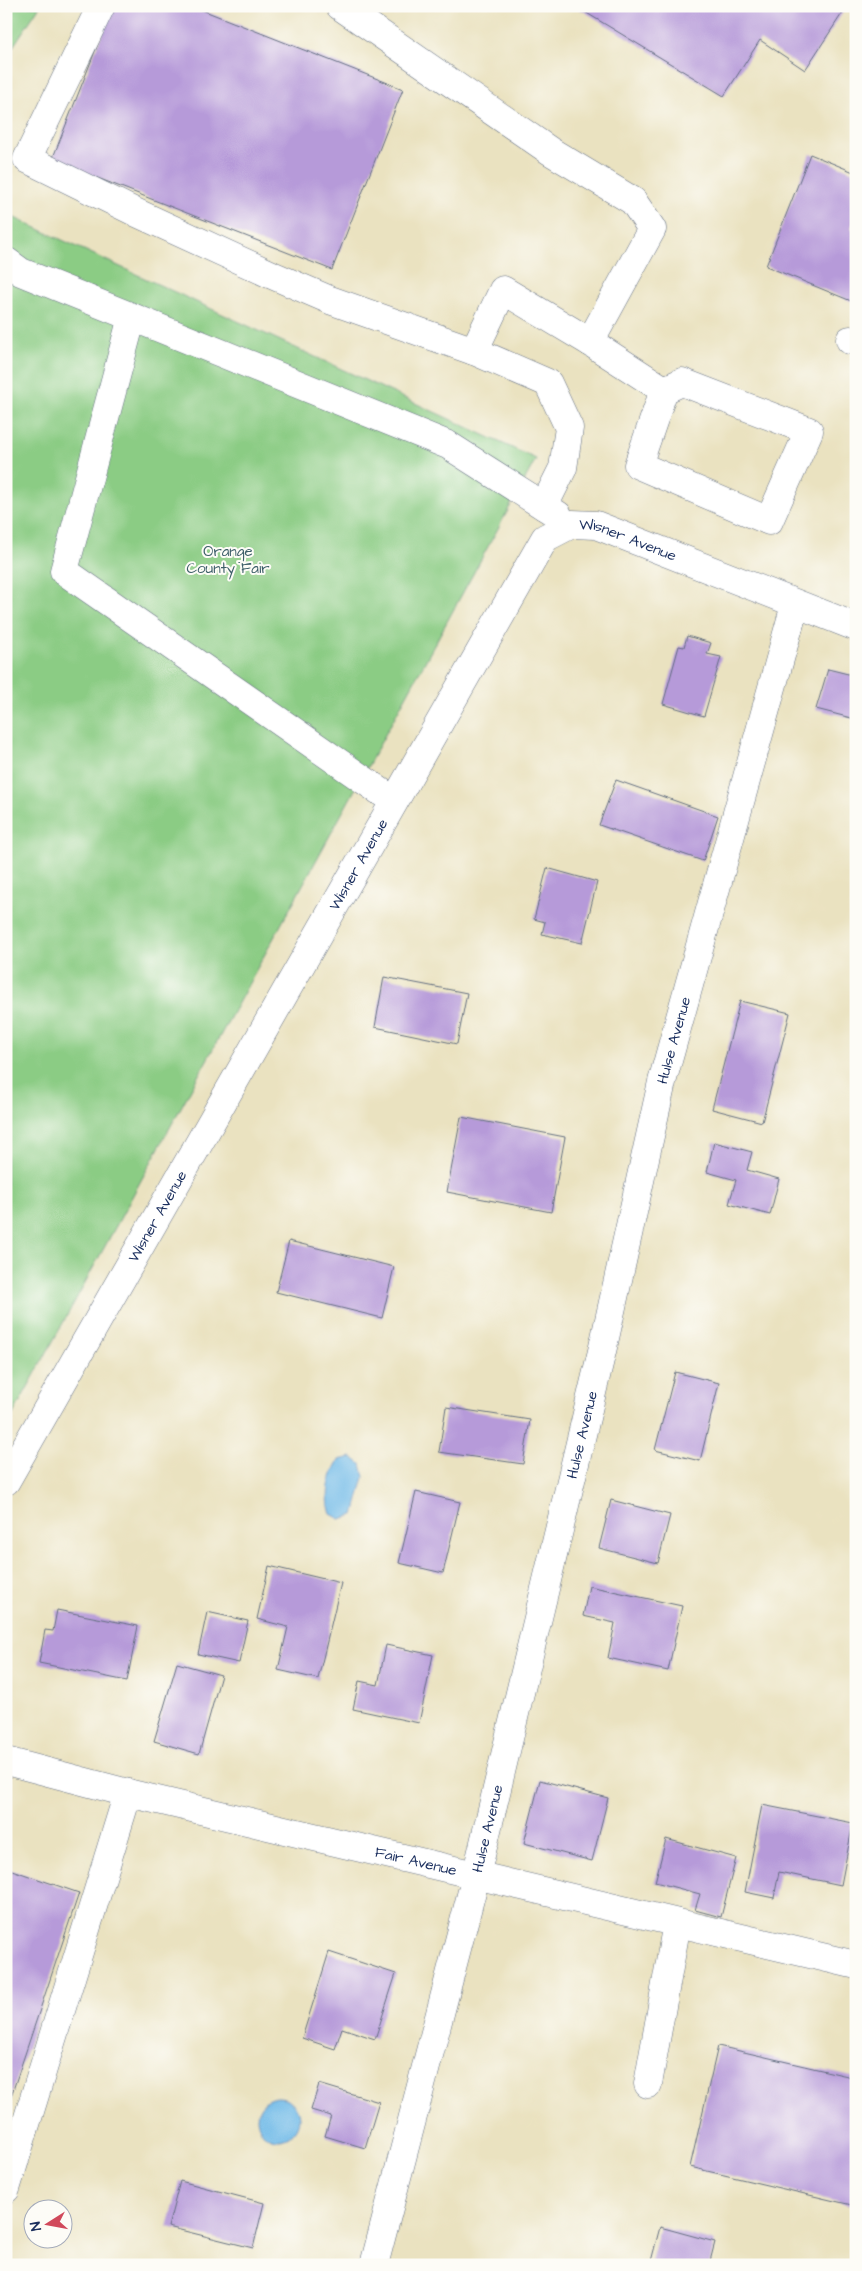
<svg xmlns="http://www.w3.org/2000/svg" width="862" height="2271" viewBox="0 0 862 2271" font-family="'Architects Daughter',sans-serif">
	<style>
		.green { fill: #8bcc84; stroke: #537e71 }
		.water { fill: #6fbae8; stroke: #4574a3 }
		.building { fill: #b69ad9 }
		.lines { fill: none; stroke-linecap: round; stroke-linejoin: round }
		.minor-casing { stroke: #636e80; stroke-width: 29 }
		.minor { stroke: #fff; stroke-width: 28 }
		.labels { text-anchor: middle; stroke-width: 4; stroke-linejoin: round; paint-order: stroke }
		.street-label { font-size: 15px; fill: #1b2f5e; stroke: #fdfcf7 }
		.park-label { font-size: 15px; fill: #3d5e69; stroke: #fdfcf7 }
	</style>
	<rect width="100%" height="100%" fill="#fdfcf7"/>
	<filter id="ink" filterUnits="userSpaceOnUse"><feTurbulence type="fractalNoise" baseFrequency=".02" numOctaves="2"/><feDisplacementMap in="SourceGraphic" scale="10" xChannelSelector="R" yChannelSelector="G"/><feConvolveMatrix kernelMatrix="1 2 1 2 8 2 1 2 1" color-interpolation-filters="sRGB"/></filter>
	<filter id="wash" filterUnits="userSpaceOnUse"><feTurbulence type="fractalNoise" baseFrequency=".0096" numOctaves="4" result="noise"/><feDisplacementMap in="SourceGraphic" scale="20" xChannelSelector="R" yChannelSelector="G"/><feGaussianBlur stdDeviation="1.12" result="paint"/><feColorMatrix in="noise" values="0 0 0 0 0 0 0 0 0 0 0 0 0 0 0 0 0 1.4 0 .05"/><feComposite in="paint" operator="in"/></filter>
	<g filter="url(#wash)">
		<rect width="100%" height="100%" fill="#eae2c0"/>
		<path class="green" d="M 6,6 L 40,6 L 6,57 Z
			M 6,214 L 536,459 L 6,1427 Z"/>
		<path class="water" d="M 352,1457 L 361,1464 L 364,1477 L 354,1515 L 340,1519 L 331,1514 C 325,1496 329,1476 339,1460 Z
			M257 2118a21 21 0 1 1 42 0a21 21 0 1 1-42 0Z"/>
		<g id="blocks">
			<path class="building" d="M 113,6 L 192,6 L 403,89 L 332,270 L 52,160 Z
				M 575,6 L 847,6 L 805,70 L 760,40 L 724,96 Z
				M 810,154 L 856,173 L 856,217 L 851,228 L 856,230 L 856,303 L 766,266 Z
				M 687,636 L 711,643 L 707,654 L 721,657 L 704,716 L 663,704 L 679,646 L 684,647 Z
				M 828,669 L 856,676 L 855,719 L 816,709 Z
				M 616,780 L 718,816 L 703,861 L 599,825 Z
				M 547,868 L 597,882 L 582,943 L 542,934 L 545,922 L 534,919 Z
				M 384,977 L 467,993 L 457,1044 L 375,1027 Z
				M 740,1001 L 790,1013 L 762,1122 L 712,1109 Z
				M 461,1117 L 565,1137 L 551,1212 L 447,1192 Z
				M 714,1142 L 752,1152 L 747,1170 L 779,1179 L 770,1215 L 729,1204 L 736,1180 L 707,1172 Z
				M 289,1241 L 394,1267 L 382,1318 L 276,1292 Z
				M 675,1372 L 719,1383 L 700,1461 L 655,1450 Z
				M 446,1407 L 530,1420 L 523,1464 L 439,1452 Z
				M 416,1492 L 460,1502 L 443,1573 L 399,1563 Z
				M 611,1500 L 670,1515 L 658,1563 L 599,1548 Z
				M 269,1566 L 341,1583 L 318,1679 L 278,1670 L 288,1627 L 257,1619 Z
				M 589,1586 L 682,1606 L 668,1671 L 608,1658 L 615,1623 L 583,1616 Z
				M 57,1610 L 138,1626 L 127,1681 L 39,1663 L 45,1630 L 53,1631 Z
				M 207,1612 L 248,1621 L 239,1663 L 198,1654 Z
				M 386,1645 L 433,1655 L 419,1723 L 353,1709 L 359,1681 L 378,1685 Z
				M 177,1663 L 221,1675 L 199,1754 L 154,1741 Z
				M 540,1780 L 608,1798 L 592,1861 L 524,1843 Z
				M 762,1805 L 853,1823 L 841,1885 L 779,1872 L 774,1898 L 745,1892 Z
				M 666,1839 L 736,1858 L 721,1917 L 695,1910 L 700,1894 L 655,1882 Z
				M 6,1868 L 79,1893 L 7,2108 L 6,2108 Z
				M 329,1952 L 396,1974 L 375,2039 L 342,2028 L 335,2049 L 302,2038 Z
				M 718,2046 L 856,2078 L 856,2206 L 690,2167 Z
				M 319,2084 L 379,2102 L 365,2148 L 325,2136 L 331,2116 L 311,2110 Z
				M 180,2181 L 264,2203 L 253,2248 L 168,2227 Z
				M 660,2227 L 715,2242 L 709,2265 L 650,2265 Z"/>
		</g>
	</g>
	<g filter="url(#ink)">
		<use href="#blocks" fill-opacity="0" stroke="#636e80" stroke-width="1"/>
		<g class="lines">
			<g class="minor-casing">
				<g id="minor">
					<path d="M 101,6 L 27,159 L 135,212 L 272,275 L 330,300 L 474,351 L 548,383 L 569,428 L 563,468 L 544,506"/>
					<path d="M 340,6 L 550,151 L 633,201 L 652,229 L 590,342 L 503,290 L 474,351"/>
					<path d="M 6,261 L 21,272 L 448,445 L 558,515"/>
					<path d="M 132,317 L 64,571 L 394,801"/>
					<path d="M 850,340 L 856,342"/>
					<path d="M 590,342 L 664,390 L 638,465 L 769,521 L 809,431 L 682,382 L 664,390"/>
					<path id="s1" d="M 6,1481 L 545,538 L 572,524 L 596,525 L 856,627"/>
					<path id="s2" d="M 6,1761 L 128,1793 L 856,1965"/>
					<path d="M 648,2084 L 677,1923"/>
					<path d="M 6,2189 L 128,1793"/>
					<path id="s3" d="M 374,2265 L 476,1876 L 603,1347 L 662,1082 L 795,605"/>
				</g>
			</g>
			<use href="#minor" class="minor"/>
		</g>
	</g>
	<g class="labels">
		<g class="street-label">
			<text dy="5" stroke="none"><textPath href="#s1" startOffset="1175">Wisner Avenue</textPath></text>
			<text dy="5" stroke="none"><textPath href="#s1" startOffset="710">Wisner Avenue</textPath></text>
			<text dy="5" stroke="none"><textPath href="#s3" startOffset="1261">Hulse Avenue</textPath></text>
			<text dy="5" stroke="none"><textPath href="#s1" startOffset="305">Wisner Avenue</textPath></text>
			<text dy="5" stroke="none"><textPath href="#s3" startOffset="856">Hulse Avenue</textPath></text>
			<text dy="5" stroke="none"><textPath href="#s3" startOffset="451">Hulse Avenue</textPath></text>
			<text dy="5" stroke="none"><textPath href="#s2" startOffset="422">Fair Avenue</textPath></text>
		</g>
		<g class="park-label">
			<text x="228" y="556">Orange<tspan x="228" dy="17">County Fair</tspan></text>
		</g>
	</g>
	<rect width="862" height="2271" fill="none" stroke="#fdfcf7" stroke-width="25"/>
	<g transform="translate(48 2224) rotate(259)"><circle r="24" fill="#fdfcf7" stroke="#a3aaba"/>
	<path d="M0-4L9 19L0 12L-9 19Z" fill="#d1495b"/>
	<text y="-8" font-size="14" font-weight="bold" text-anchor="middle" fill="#1b2f5e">N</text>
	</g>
</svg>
